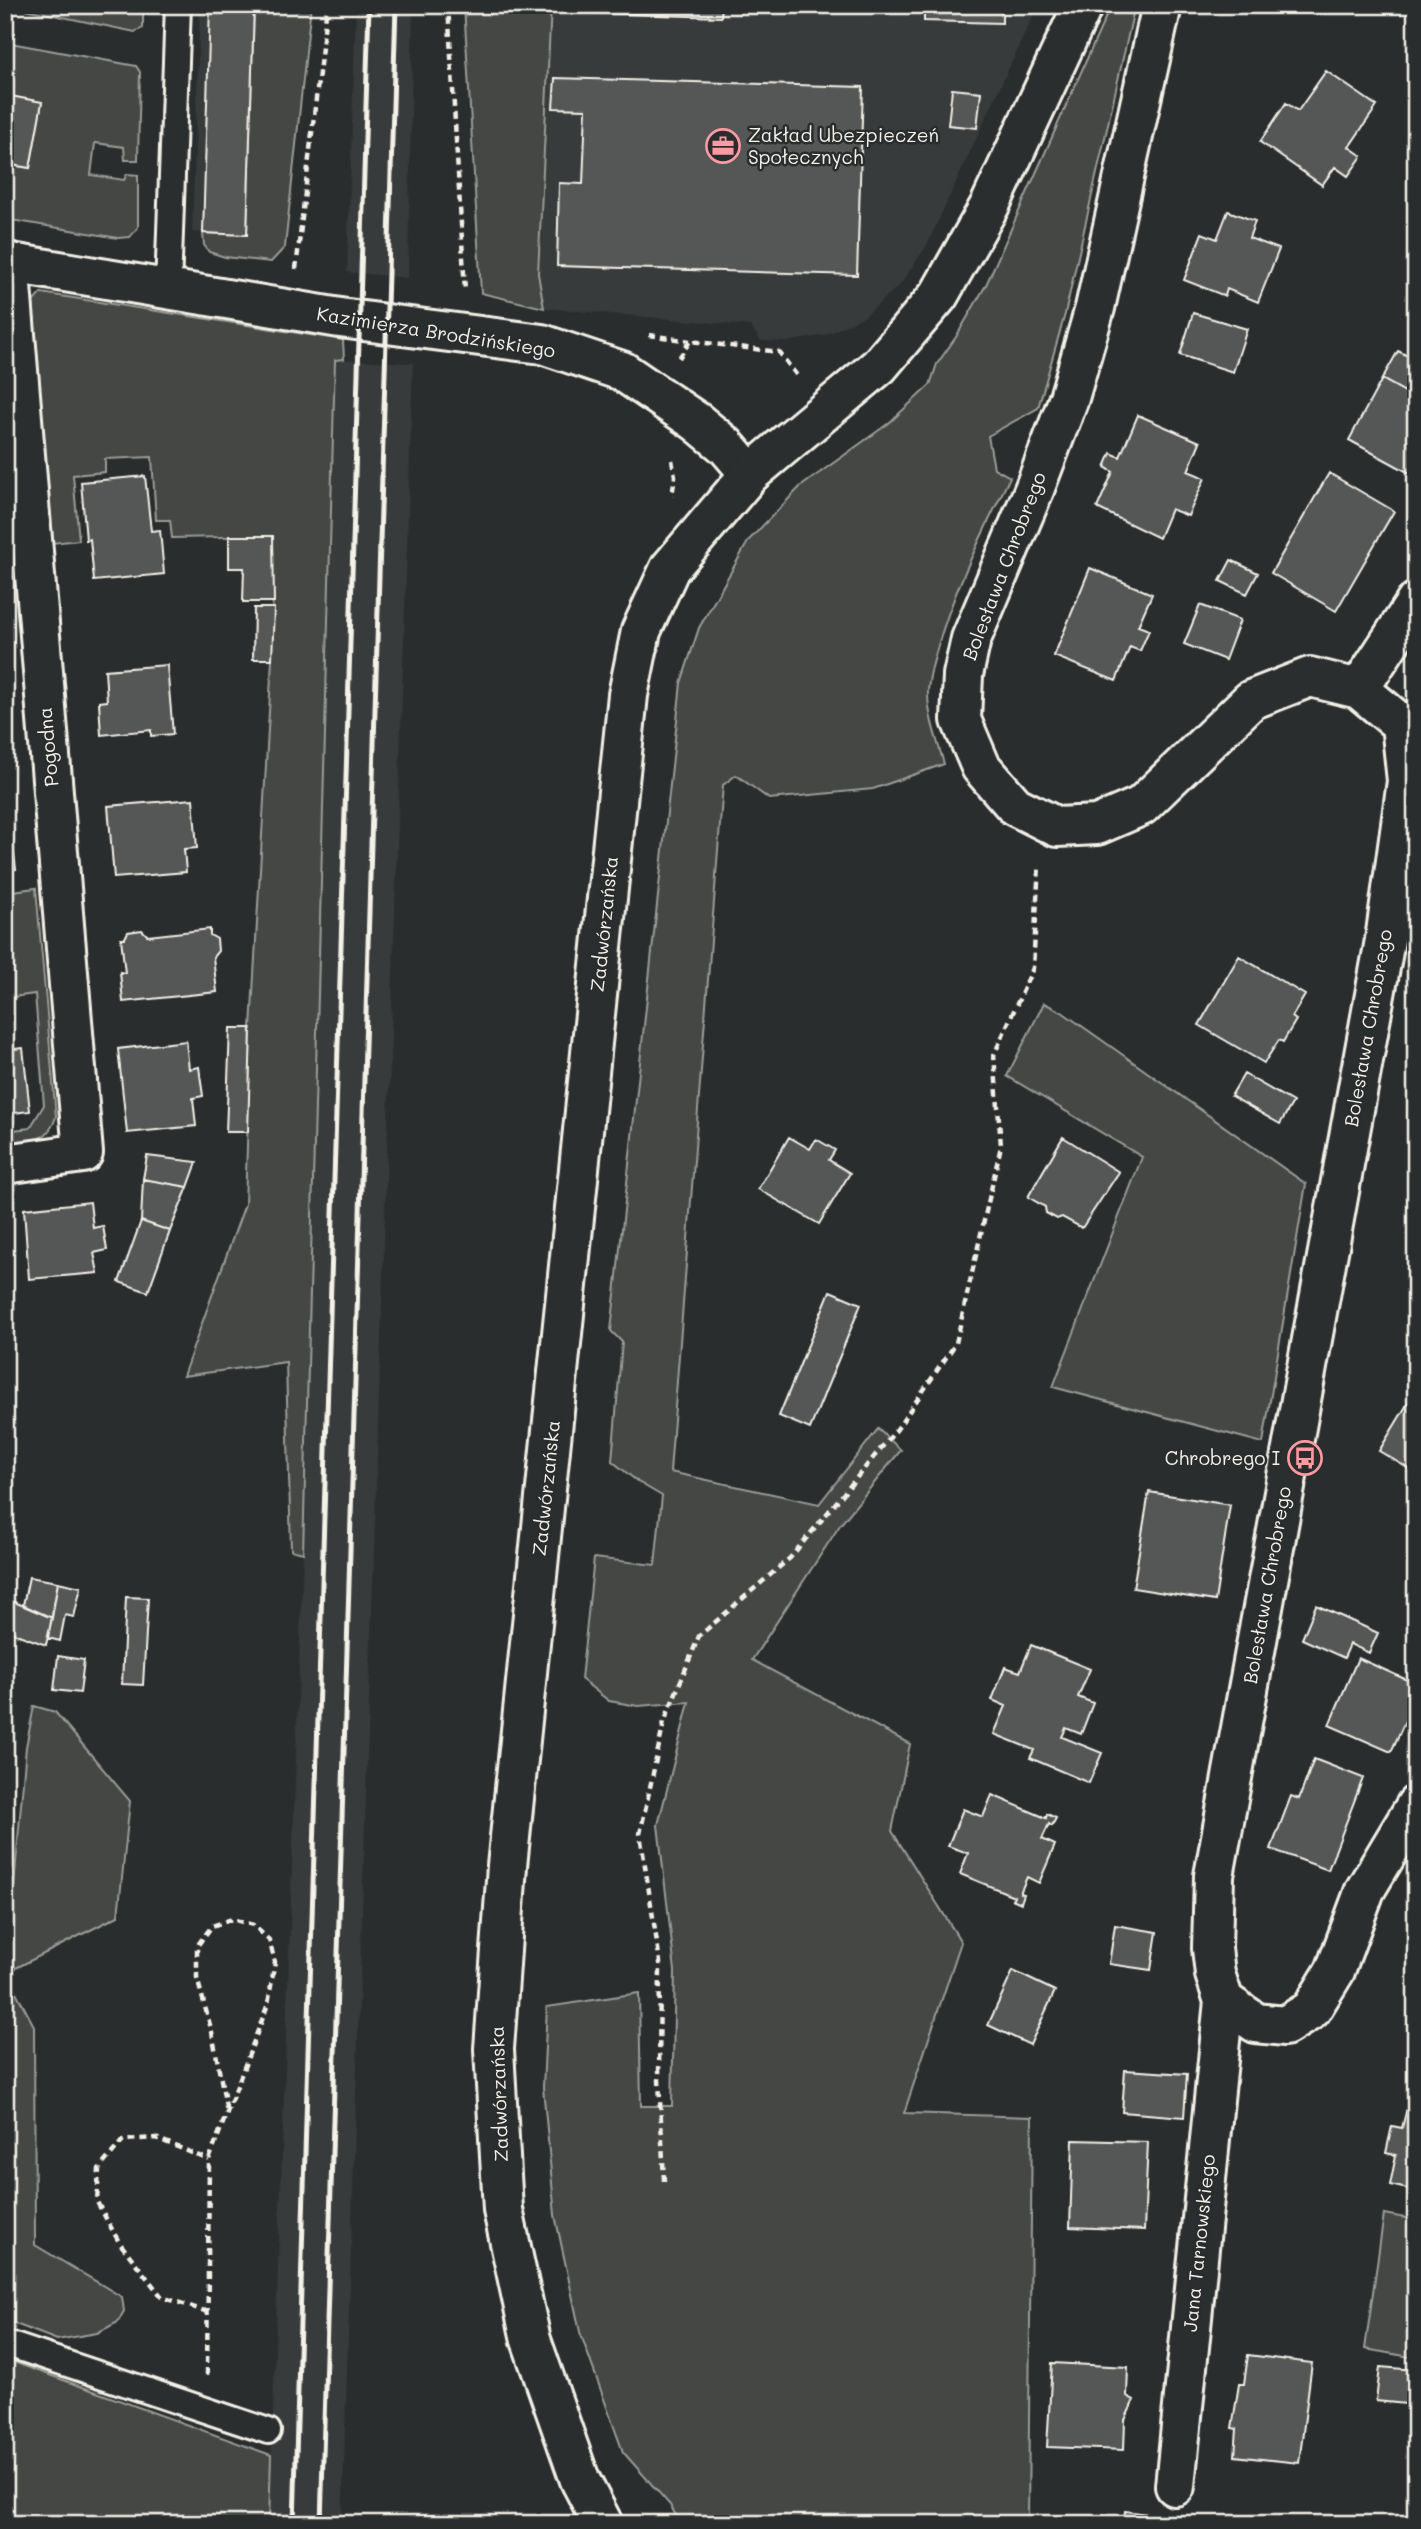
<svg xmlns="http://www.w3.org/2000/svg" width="1421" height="2529" viewBox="0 0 1421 2529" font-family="Mali,sans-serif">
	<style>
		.built { fill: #373a3a }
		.green { fill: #444645; stroke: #9c9c96; stroke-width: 2 }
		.building { fill: #555756; stroke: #f4f1e8; stroke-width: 2 }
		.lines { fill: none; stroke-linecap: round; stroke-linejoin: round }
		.lane-casing { stroke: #f4f1e8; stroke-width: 30 }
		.street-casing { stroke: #f4f1e8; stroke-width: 44 }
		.secondary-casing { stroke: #f4f1e8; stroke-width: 44 }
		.path { stroke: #f4f1e8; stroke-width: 4.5; stroke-dasharray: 7 5; stroke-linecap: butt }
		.lane { stroke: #2a2d2e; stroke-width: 24 }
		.street { stroke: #2a2d2e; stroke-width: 38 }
		.secondary { stroke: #2a2d2e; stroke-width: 38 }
		.rail { stroke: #f4f1e8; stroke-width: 5 }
		.labels { text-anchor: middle; stroke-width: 5; stroke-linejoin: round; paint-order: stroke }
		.poi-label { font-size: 19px; fill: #f4f1e8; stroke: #2a2d2e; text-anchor: start }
		.street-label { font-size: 19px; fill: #f4f1e8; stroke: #2a2d2e }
	</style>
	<rect width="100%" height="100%" fill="#2a2d2e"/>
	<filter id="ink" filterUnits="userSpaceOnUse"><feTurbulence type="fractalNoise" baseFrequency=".0143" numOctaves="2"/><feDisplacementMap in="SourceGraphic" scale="14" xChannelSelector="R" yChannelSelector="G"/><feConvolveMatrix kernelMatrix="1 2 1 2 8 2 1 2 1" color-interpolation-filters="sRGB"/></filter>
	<g filter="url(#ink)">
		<path class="built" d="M 200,5 L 254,5 L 247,235 L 192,232 Z
			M 356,5 L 413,5 L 408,278 L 347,272 Z
			M 551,5 L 1038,5 L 927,245 L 900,285 L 865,316 L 825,335 L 786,342 L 761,341 L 750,326 L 544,308 L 538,274 Z
			M 335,359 L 413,363 L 342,2524 L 269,2524 L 303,1553 Z"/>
		<path class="green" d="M 5,5 L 143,5 L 143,28 L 135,32 Z
			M 254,5 L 311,5 L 285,247 L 271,262 L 225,257 L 209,252 L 204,245 L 203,233 L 247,235 Z
			M 464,5 L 551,5 L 538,274 L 544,308 L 481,293 Z
			M 1111,5 L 1135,5 L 1065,314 L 1038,408 L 988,436 L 994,468 L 1010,477 C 983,533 954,588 937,649 C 933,664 927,681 928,696 C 929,720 938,742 944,764 L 873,789 L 769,799 L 736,775 L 723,785 L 670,1472 L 819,1504 L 878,1429 L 901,1450 L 840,1525 L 752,1660 L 910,1744 L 892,1831 L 961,1942 L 904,2113 L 1032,2117 L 1028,2520 L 1030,2524 L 681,2524 L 670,2505 L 623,2452 L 580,2332 L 555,2215 L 543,2087 L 547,2007 L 639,1993 L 641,2106 L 672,2106 L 675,1971 L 658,1825 L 689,1702 L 638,1706 L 609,1701 L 581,1679 L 594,1558 L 655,1565 L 662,1496 L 638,1482 L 612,1461 L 622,1342 L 611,1331 L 681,683 L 699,628 L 749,540 L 800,487 L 889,423 L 930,385 L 937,364 L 956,337 L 986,285 Z
			M 5,42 L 136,66 L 140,72 L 138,160 L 125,160 L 124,147 L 95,143 L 91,175 L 124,180 L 127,174 L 138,175 L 138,227 L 130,237 L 118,238 L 5,219 L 5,164 L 30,168 L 42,102 L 5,95 Z
			M 41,293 L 343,340 L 344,359 L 335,360 L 303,1553 L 291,1550 L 286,1362 L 183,1376 L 245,1204 L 251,1028 L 272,659 L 273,536 L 172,538 L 170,520 L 156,520 L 152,457 L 105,459 L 105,472 L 73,475 L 79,540 L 52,543 L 33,302 Z
			M 36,888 L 56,1117 C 48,1143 29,1142 5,1146 L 5,1131 L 30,1128 L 44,1105 L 35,994 L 5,998 L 5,892 Z
			M 1044,1003 L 1062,1012 L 1306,1184 L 1263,1443 L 1053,1387 L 1142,1157 L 1007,1076 Z
			M 34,1706 L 55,1712 L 130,1801 L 118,1916 L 6,1973 L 34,2026 L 35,2245 L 122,2297 L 124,2311 L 118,2322 L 97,2333 L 57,2340 L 5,2320 L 5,1918 L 11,1920 L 26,1747 Z
			M 1384,2214 L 1416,2220 L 1416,2358 L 1365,2349 Z
			M 5,2359 L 271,2455 L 269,2524 L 13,2524 L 5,2505 Z"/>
		<path class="building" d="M 210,5 L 254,5 L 247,235 L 203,233 Z
			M 593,5 L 722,5 L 721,17 L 592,13 Z
			M 924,5 L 1002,5 L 1002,23 L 924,21 Z
			M 1326,71 L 1377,106 L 1349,147 L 1362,156 L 1348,176 L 1335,167 L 1322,185 L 1260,142 L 1286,103 L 1298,111 Z
			M 555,78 L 863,87 L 857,275 L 557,266 L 559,183 L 583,184 L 586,109 L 553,108 Z
			M 952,89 L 981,92 L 977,128 L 948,125 Z
			M 5,95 L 42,102 L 30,168 L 5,164 Z
			M 1228,211 L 1255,221 L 1249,238 L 1279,249 L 1258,302 L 1227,289 L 1225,296 L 1184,280 L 1202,233 L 1217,239 Z
			M 1193,313 L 1247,329 L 1233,372 L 1180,355 Z
			M 1398,351 L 1416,360 L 1416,398 L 1382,379 Z
			M 1382,379 L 1416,398 L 1415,476 L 1349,440 Z
			M 1138,415 L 1200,442 L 1188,471 L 1205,478 L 1188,516 L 1171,509 L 1159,538 L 1097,508 L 1113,472 L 1105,467 L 1111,453 L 1120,457 Z
			M 1329,473 L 1394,511 L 1336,611 L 1271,573 Z
			M 145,476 L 151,531 L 160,530 L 164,574 L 94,581 L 90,539 L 86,540 L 81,482 Z
			M 229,536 L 273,536 L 274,602 L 243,602 L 244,568 L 229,568 Z
			M 1231,560 L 1258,573 L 1247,594 L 1220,581 Z
			M 1090,568 L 1152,594 L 1138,626 L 1149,630 L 1140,651 L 1130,647 L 1116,681 L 1054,656 Z
			M 1200,605 L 1240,620 L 1225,660 L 1184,644 Z
			M 254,608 L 274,608 L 272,659 L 253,659 Z
			M 167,665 L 173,734 L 151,736 L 151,730 L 101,735 L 99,702 L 107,701 L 105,670 Z
			M 5,768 L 12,838 L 5,839 Z
			M 193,799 L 197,848 L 184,849 L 186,872 L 114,878 L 108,806 Z
			M 12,838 L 16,869 L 5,870 L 5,839 Z
			M 210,929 L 210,935 L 217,939 L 218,951 L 213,957 L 217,992 L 123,1002 L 120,972 L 125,973 L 121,938 L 125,938 L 128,932 L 142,930 L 148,936 Z
			M 1239,956 L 1305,995 L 1292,1017 L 1296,1020 L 1283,1042 L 1279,1040 L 1264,1063 L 1199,1025 Z
			M 230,1028 L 251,1028 L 248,1132 L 226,1132 Z
			M 186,1041 L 189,1069 L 199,1067 L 203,1096 L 193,1098 L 196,1126 L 127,1133 L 118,1049 Z
			M 23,1048 L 30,1111 L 5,1114 L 5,1050 Z
			M 1244,1074 L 1293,1102 L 1280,1124 L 1231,1096 Z
			M 789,1137 L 810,1149 L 816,1139 L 835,1150 L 829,1160 L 850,1173 L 819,1224 L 758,1189 Z
			M 1063,1137 L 1119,1172 L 1082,1228 L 1062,1217 L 1057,1219 L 1046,1213 L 1045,1207 L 1028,1197 Z
			M 147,1156 L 197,1162 L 188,1187 L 143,1179 Z
			M 143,1179 L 188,1187 L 170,1231 L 141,1221 Z
			M 90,1202 L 93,1228 L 103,1226 L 107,1250 L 94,1253 L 98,1273 L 29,1279 L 24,1209 Z
			M 141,1221 L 170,1231 L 148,1292 L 119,1282 Z
			M 830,1291 L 861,1304 L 810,1429 L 779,1416 Z
			M 1411,1398 L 1416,1401 L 1416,1473 L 1379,1451 Z
			M 1149,1492 L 1230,1505 L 1215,1601 L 1133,1588 Z
			M 29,1577 L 58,1582 L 52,1618 L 23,1605 Z
			M 58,1582 L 81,1587 L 74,1617 L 65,1615 L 60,1641 L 48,1638 Z
			M 126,1597 L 148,1598 L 143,1685 L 122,1684 Z
			M 5,1598 L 52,1618 L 46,1645 L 5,1630 Z
			M 1316,1605 L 1378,1633 L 1369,1653 L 1350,1644 L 1344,1658 L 1302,1639 Z
			M 1031,1645 L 1090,1669 L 1078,1697 L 1093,1703 L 1081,1734 L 1066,1728 L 1062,1737 L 1102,1753 L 1089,1783 L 1030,1758 L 1034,1750 L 994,1734 L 1006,1706 L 992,1700 L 1005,1667 L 1020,1672 Z
			M 58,1656 L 84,1660 L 80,1693 L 54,1690 Z
			M 1358,1658 L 1416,1684 L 1416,1697 L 1391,1752 L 1329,1725 Z
			M 1314,1759 L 1363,1778 L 1328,1870 L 1271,1849 L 1291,1796 L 1299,1799 Z
			M 992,1795 L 1046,1818 L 1047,1814 L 1056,1818 L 1052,1826 L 1049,1824 L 1042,1839 L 1055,1845 L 1039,1883 L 1027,1877 L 1020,1893 L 1024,1894 L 1021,1903 L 1012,1899 L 1014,1896 L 960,1874 L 968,1853 L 948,1846 L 963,1809 L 983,1817 Z
			M 1115,1925 L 1157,1932 L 1151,1970 L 1109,1964 Z
			M 1013,1971 L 1055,1991 L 1030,2045 L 988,2025 Z
			M 1125,2070 L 1187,2074 L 1184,2117 L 1122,2112 Z
			M 1410,2097 L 1416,2099 L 1416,2191 L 1390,2185 L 1396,2155 L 1386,2153 L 1392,2126 L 1402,2128 Z
			M 1073,2140 L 1148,2142 L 1144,2230 L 1070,2227 Z
			M 1248,2355 L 1312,2363 L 1299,2463 L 1235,2456 L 1237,2429 L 1232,2428 L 1239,2384 L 1244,2384 Z
			M 1052,2363 L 1128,2367 L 1127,2396 L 1134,2400 L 1125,2420 L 1124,2450 L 1047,2447 Z
			M 1380,2367 L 1416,2370 L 1416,2405 L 1376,2401 Z
			M 1125,2511 L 1156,2515 L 1154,2524 L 1123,2524 Z"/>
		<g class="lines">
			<g class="lane-casing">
				<path id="lane" d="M 168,289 L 178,5
					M 5,2343 L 268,2431"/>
			</g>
			<g class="street-casing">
				<path id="street" d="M 1162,5 L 1095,308 L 1069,398 L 1034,490 L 971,639 L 963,675 L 961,720 L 981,767 L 1015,806 L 1057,827 L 1097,825 L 1141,806 L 1251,700 L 1310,677 L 1359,689 L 1401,724 L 1407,781 L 1385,940 L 1214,1876 L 1212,1948 L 1215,1974 L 1224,2001 L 1256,2023 L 1285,2026 L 1311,2010 L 1335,1971 L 1365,1890 L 1416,1805
					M 5,262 L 340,318 L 542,344 L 622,371 L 697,422 L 726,446 L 750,474
					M 1359,689 L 1416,602
					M 5,1164 L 83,1153 L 9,262
					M 1175,2486 L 1224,2001"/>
			</g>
			<g class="secondary-casing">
				<path id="secondary" d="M 603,2524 L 580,2480 L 531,2340 L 503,2210 L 494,2049 L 507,1866 L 628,695 L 641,631 L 670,568 L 750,474 L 879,366 L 939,295 L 990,205 L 1083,5"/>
			</g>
			<path class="path" d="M 448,5 L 465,291
				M 296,269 L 327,5
				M 649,335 L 690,341
				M 679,358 L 690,341 L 779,352 L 798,377
				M 672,460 L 675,476 L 672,496
				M 664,2181 L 659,2080 L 660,1962 L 640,1834 L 664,1722 L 699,1636 L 790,1558 L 897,1429 L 956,1343 L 1001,1146 L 994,1055 L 1033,968 L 1039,865
				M 208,2312 L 162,2297 L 119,2242 L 97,2202 L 99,2169 L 123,2140 L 156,2138 L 209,2160
				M 207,2375 L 209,2160 L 268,2004 L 275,1962 L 269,1940 L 253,1925 L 232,1919 L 212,1926 L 197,1946 L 197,1978 L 212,2032 L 227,2112
				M 5,2520 L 7,2524"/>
			<use href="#lane" class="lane"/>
			<use href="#street" class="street"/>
			<use href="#secondary" class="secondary"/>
			<path class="rail" d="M 294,2524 L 369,5
				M 321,2524 L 396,5"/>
		</g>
	</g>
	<defs>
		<g id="office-ring" transform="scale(1.75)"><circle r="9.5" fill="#2a2d2e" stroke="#ff9aa2" stroke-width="1.5"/><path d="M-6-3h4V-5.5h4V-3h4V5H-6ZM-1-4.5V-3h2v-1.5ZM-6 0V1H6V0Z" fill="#ff9aa2"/></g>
		<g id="bus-ring" transform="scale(1.75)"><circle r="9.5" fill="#2a2d2e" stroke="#ff9aa2" stroke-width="1.5"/><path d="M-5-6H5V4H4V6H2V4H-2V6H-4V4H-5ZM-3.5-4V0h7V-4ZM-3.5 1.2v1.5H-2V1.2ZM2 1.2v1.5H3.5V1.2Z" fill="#ff9aa2"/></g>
	</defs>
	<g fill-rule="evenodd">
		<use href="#office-ring" x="723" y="146"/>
		<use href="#bus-ring" x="1305" y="1458"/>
	</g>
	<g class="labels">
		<g class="poi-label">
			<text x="748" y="142">Zakład Ubezpieczeń<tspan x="748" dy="22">Społecznych</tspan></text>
			<text x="1280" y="1465" text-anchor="end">Chrobrego I</text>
		</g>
		<g class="street-label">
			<text transform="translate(436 332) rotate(9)" y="7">Kazimierza Brodzińskiego</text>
			<text transform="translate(1004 566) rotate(-69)" y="7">Bolesława Chrobrego</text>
			<text transform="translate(48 747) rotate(-95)" y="7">Pogodna</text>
			<text transform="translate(604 924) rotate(-84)" y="7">Zadwórzańska</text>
			<text transform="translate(1368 1028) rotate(-80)" y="7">Bolesława Chrobrego</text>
			<text transform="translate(546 1488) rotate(-84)" y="7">Zadwórzańska</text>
			<text transform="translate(1267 1585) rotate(-80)" y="7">Bolesława Chrobrego</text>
			<text transform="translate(499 2094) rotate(-92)" y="7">Zadwórzańska</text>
			<text transform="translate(1199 2243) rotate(-84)" y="7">Jana Tarnowskiego</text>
		</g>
	</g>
	<rect width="1421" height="2529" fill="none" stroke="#2a2d2e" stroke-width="28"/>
	<rect x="14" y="14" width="1393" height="2501" fill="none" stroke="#f4f1e8" stroke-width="2.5" filter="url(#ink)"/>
</svg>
